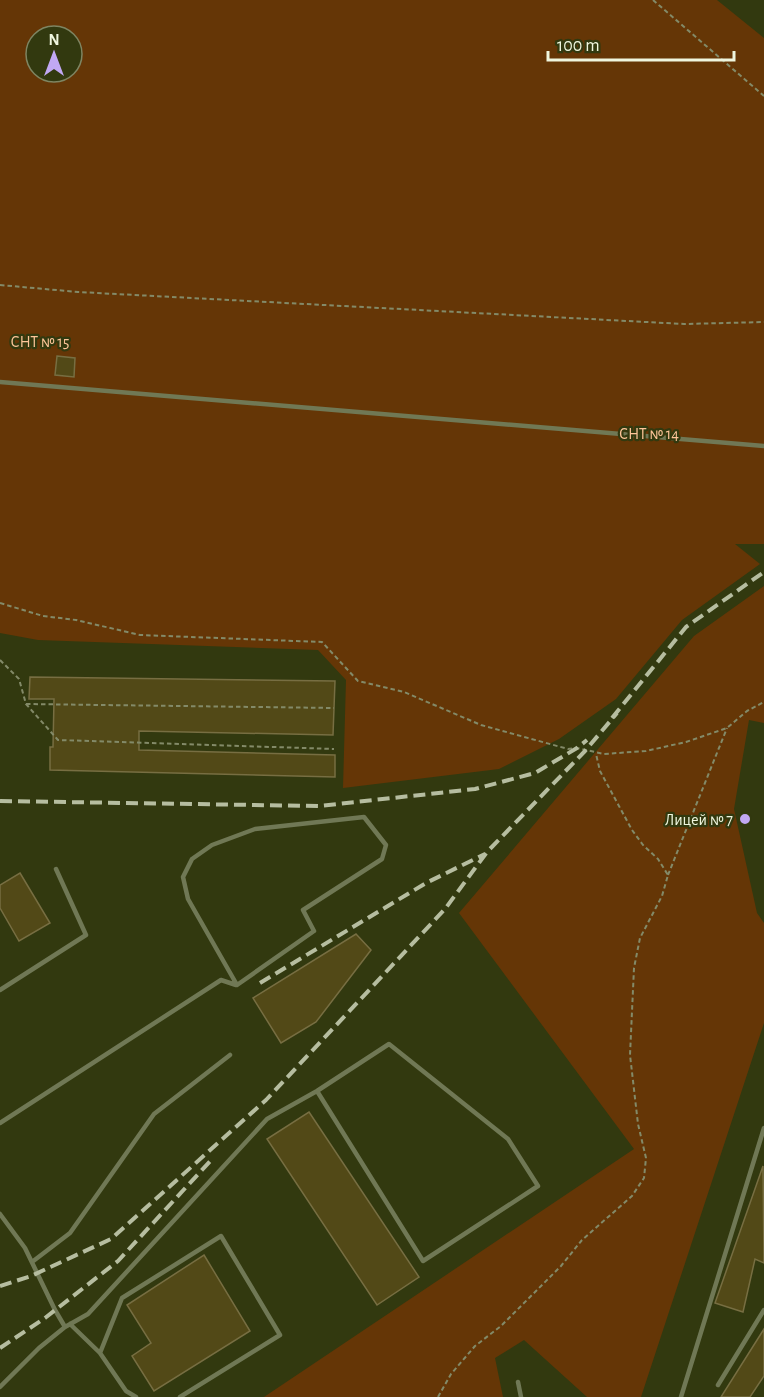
<svg xmlns="http://www.w3.org/2000/svg" width="764" height="1397" viewBox="0 0 764 1397" font-family="'Alegreya Sans',sans-serif">
	<style>
		.green { fill: #653606; fill-rule: evenodd }
		.building { fill: #524917; stroke: #776e42; stroke-width: 1.5 }
		.lines { fill: none; stroke-linecap: round; stroke-linejoin: round }
		.path { stroke: #838a68; stroke-width: 2; stroke-dasharray: 4.5 3; stroke-linecap: butt }
		.service { stroke: #707855; stroke-width: 4.5 }
		.rail { stroke: #b6bda0; stroke-width: 4; stroke-dasharray: 12 6; stroke-linecap: butt }
		.poi-dot { fill: #c1a8f3; stroke: #32390f; stroke-width: 2 }
		.labels { text-anchor: middle; stroke-width: 4.5; stroke-linejoin: round; paint-order: stroke }
		.park-label { font-size: 16px; fill: #fec599; stroke: #32390f }
		.poi-label { font-size: 16px; fill: #eff6de; stroke: #32390f; text-anchor: end }
	</style>
	<rect width="100%" height="100%" fill="#32390f"/>
	<path class="green" d="M 0,0 L 717,0 L 764,38 L 764,544 L 735,544 L 760,564 L 682,620 L 616,699 L 559,739 L 499,769 L 343,788 L 346,680 L 318,650 L 38,640 L 0,633 ZM 36,36 L 72,36 L 72,72 L 36,72 Z
		M 764,586 L 764,723 L 749,720 L 734,809 L 757,913 L 764,923 L 764,1023 L 641,1397 L 587,1397 L 524,1340 L 495,1358 L 503,1397 L 264,1397 L 634,1149 L 459,913 L 694,636 Z"/>
	<path class="building" d="M 57,356 L 75,358 L 74,377 L 55,375 Z
		M 30,677 L 335,681 L 333,735 L 139,731 L 139,750 L 335,755 L 335,777 L 50,770 L 50,747 L 53,747 L 54,699 L 29,699 Z
		M 20,873 L 50,923 L 19,941 L 0,908 L 0,885 Z
		M 356,934 L 371,950 L 316,1022 L 281,1043 L 253,998 Z
		M 309,1112 L 419,1277 L 377,1305 L 267,1139 Z
		M 763,1166 L 764,1263 L 755,1259 L 743,1312 L 715,1303 Z
		M 204,1255 L 250,1331 L 154,1391 L 132,1356 L 151,1343 L 127,1305 Z
		M 764,1329 L 764,1376 L 750,1397 L 721,1397 Z"/>
	<g class="lines">
		<path class="path" d="M 653,0 L 764,96
			M 0,285 L 78,292 L 684,324 L 764,322
			M 0,603 L 43,616 L 76,620 L 140,635 L 322,642 L 358,681 L 404,692 L 481,725 L 568,749 L 577,748 L 604,754 L 646,751 L 686,742 L 727,728 L 747,711 L 764,702
			M 0,660 L 19,679 L 26,704 L 58,740 L 334,749
			M 26,704 L 334,708
			M 668,875 L 727,728
			M 438,1397 L 451,1374 L 475,1346 L 501,1326 L 561,1266 L 582,1240 L 632,1196 L 644,1178 L 646,1158 L 638,1124 L 630,1055 L 634,968 L 640,938 L 662,896 L 668,875 L 658,859 L 643,845 L 632,830 L 600,771 L 596,754"/>
		<path class="service" d="M 0,382 L 764,446
			M 364,817 L 386,845 L 382,859 L 303,910 L 314,931 L 237,985 L 188,899 L 183,877 L 192,859 L 212,845 L 255,829 Z
			M 0,990 L 86,935 L 56,869
			M 0,1123 L 221,980 L 236,985
			M 0,1214 L 25,1248 L 55,1310 L 65,1327 L 39,1348 L 0,1387
			M 32,1262 L 70,1233 L 154,1114 L 230,1055
			M 70,1324 L 100,1353 L 126,1391 L 136,1397
			M 65,1327 L 88,1314 L 267,1119 L 317,1091 L 389,1044 L 508,1139 L 538,1186 L 423,1261 L 317,1091
			M 100,1353 L 122,1298 L 221,1236 L 280,1335 L 180,1397
			M 518,1382 L 521,1397
			M 718,1385 L 764,1310
			M 681,1397 L 764,1128"/>
		<path class="rail" d="M 612,718 L 686,627 L 764,572
			M 0,801 L 319,806 L 475,789 L 535,773 L 577,748 L 587,740
			M 260,983 L 426,883 L 485,854
			M 0,1286 L 31,1276 L 111,1239 L 266,1100 L 445,909 L 487,852 L 585,751 L 617,713
			M 0,1348 L 45,1318 L 118,1261 L 213,1158"/>
	</g>
	<circle class="poi-dot" cx="745" cy="819" r="6"/>
	<g class="labels">
		<g class="park-label">
			<text x="40" y="347">СНТ № 15</text>
			<text x="649" y="439">СНТ № 14</text>
		</g>
		<g class="poi-label">
			<text x="733" y="825">Лицей № 7</text>
		</g>
	</g>
	<g transform="translate(54 54)"><circle r="28" fill="#32390f" stroke="#7e8562" stroke-width="1.5"/>
	<path d="M0-4.5L10 22L0 15L-10 22Z" fill="#c1a8f3"/>
	<text y="-9" font-size="16" font-weight="bold" text-anchor="middle" fill="#eff6de">N</text>
	</g>
	<path d="M548 51v9h186v-9" fill="none" stroke="#eff6de" stroke-width="3"/>
	<text x="557" y="51" font-size="18" fill="#eff6de" stroke="#32390f" stroke-width="4.5" paint-order="stroke">100 m</text>
</svg>
